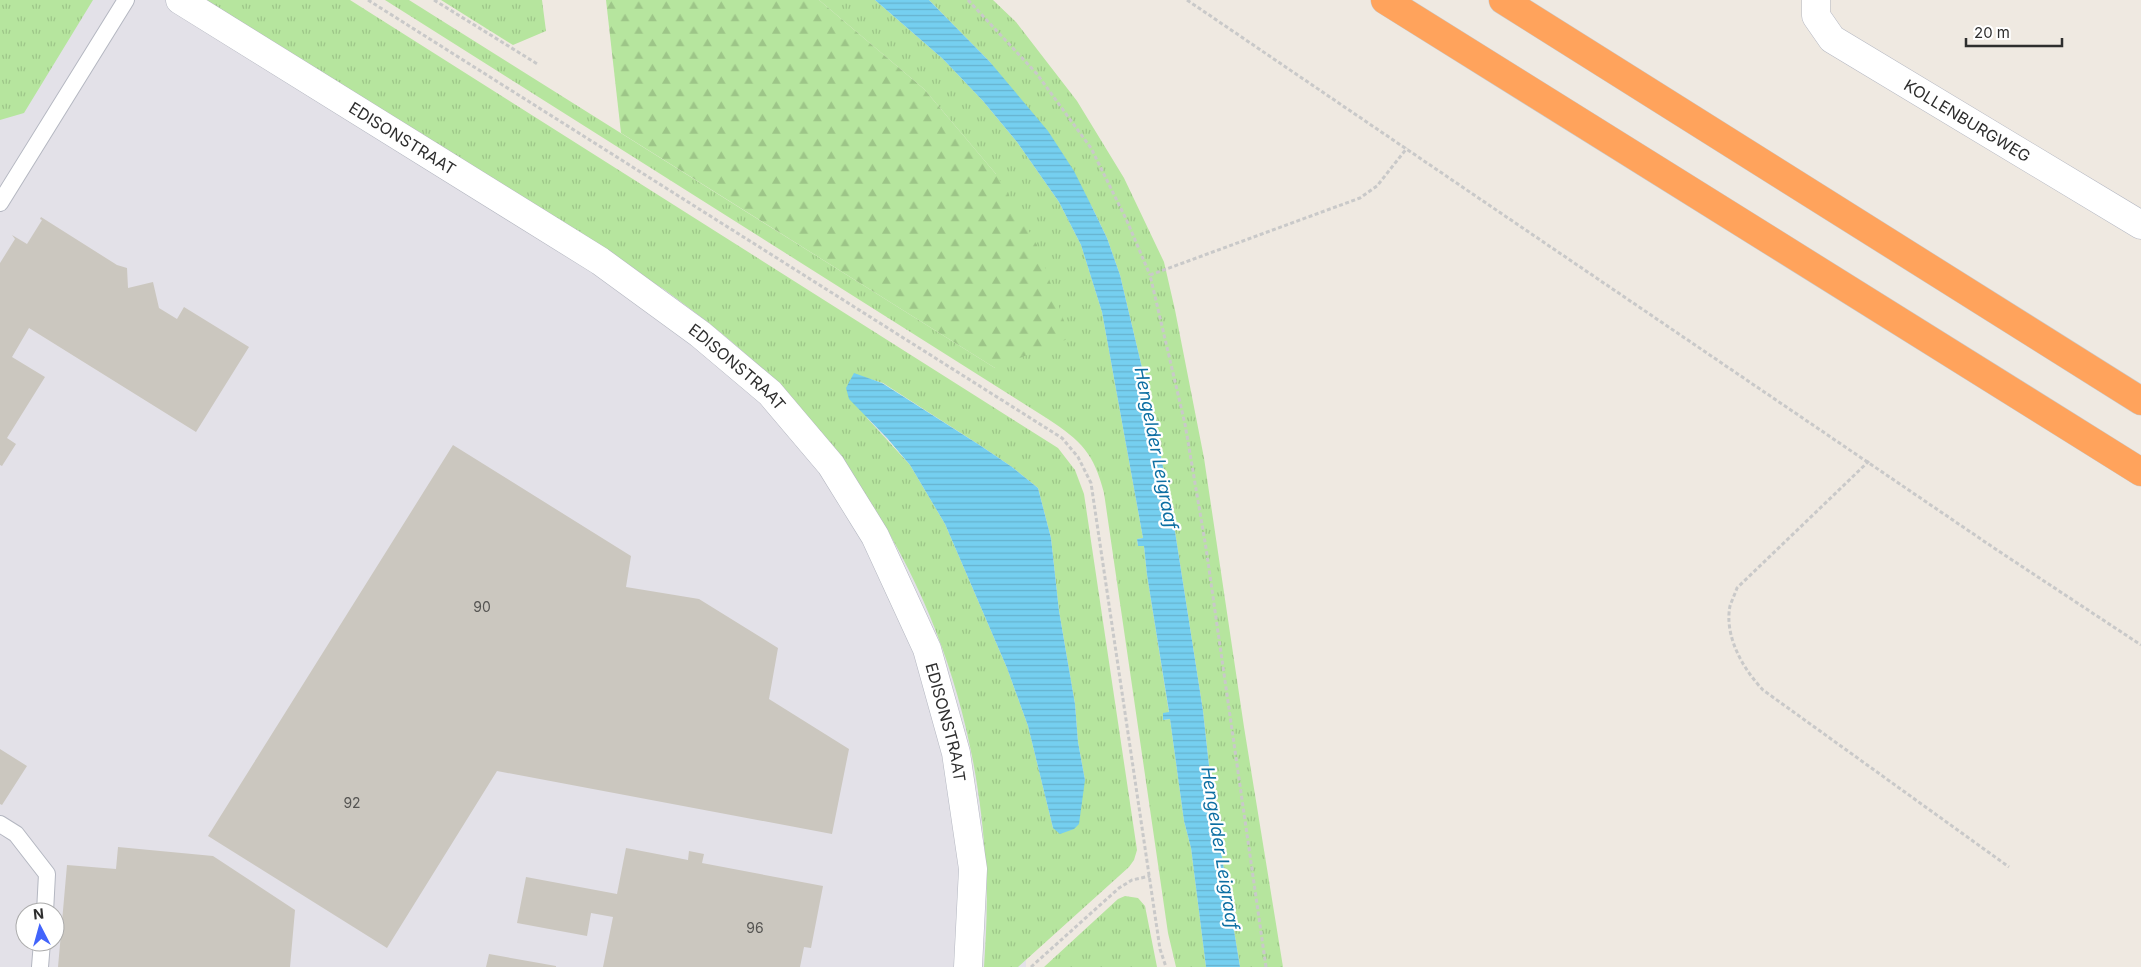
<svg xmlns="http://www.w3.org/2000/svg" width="2141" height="967" viewBox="0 0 2141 967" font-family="Inter,sans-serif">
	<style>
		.industrial { fill: #e3e1e8; fill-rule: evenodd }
		.grass { fill: url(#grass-tufts); fill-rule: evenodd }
		.forest { fill: url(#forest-firs) }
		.water { fill: url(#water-rules) }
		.building { fill: #cbc7bf }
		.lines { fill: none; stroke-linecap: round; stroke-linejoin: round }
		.lane-casing { stroke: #b4b7c1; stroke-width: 18 }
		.street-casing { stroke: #b4b7c1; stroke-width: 29 }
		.secondary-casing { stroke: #b4b7c1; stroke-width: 29 }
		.highway-casing { stroke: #c9c9c9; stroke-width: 29 }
		.path { stroke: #c9c9c9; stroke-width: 3; stroke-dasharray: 4 2.5; stroke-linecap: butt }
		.lane { stroke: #fff; stroke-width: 16 }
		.street { stroke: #fff; stroke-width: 28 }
		.secondary { stroke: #fff; stroke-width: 28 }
		.highway { stroke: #ffa35c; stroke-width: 28 }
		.labels { text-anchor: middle; stroke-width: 4.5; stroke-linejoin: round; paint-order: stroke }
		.number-label { font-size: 14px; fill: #555452 }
		.street-label { font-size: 16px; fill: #2e2e2e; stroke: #fff }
		.water-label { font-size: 18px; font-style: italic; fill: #0d6fa3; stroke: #fff }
	</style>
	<defs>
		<pattern id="grass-tufts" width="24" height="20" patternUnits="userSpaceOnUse" patternTransform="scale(1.25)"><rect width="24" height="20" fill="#b6e59e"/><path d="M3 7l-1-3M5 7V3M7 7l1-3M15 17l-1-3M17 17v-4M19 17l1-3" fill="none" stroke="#9dc588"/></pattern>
		<pattern id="forest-firs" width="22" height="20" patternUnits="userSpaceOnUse" patternTransform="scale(1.25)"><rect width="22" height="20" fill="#b6e59e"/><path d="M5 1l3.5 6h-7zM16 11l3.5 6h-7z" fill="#9dc588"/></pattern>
		<pattern id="water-rules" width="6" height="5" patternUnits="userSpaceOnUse" patternTransform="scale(1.25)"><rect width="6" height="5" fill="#75cff0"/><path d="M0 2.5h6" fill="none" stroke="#66b2ce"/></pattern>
	</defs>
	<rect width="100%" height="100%" fill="#efe9e1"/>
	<path class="industrial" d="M 0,0 L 257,0 L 871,395 L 1026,817 L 1026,967 L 0,967 ZM 25,912 L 55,912 L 55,942 L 25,942 Z"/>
	<path class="grass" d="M 0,0 L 93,0 L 24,113 L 0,120 Z
		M 204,0 L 350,0 L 1058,448 L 1075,470 L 1084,494 L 1137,850 L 1134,860 L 1129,867 L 1018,967 L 984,967 C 986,936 988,904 986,872 C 977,688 910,528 785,392 C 750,354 707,321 665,290 ZM 854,374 L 883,383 L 981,446 L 1012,467 L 1038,488 L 1051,538 L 1059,611 L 1075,704 L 1078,742 L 1085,780 L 1053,828 L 1028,726 L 1007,668 L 945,524 L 910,465 L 867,418 Z
		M 385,0 L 409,0 L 995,368 L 996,174 L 924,89 L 819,0 L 875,0 L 943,59 L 983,101 L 1017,142 L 1059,202 L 1081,245 L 1102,312 L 1143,538 L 1137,539 L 1138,546 L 1144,546 L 1147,575 L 1169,713 L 1163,713 L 1164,720 L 1170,719 L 1184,821 L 1191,848 L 1206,967 L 1176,967 L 1168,933 L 1104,493 C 1094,453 1081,441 1048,419 Z
		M 441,0 L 542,0 L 546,31 L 513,45 Z
		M 929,0 L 993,0 L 1016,22 L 1077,101 L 1124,178 L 1164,262 L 1175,310 L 1204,458 L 1244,727 L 1283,967 L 1240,967 L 1213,802 L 1203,711 L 1174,525 L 1153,414 L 1120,275 L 1107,238 L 1092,207 L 990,62 Z
		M 1125,896 L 1138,898 L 1145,906 L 1157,967 L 1044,967 L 1118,899 Z"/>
	<path class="forest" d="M 606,0 L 819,0 L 924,89 L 996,174 L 1037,245 L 1070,338 L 995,368 L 621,133 Z"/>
	<path class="water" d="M 875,0 L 929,0 L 990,62 L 1048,131 L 1074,171 L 1092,207 L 1107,238 L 1120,275 L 1153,414 L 1174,525 L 1203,711 L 1213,802 L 1240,967 L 1206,967 L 1191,848 L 1184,821 L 1170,719 L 1163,720 L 1163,713 L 1169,712 L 1147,575 L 1144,546 L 1138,546 L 1137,539 L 1143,538 L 1102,312 L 1081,245 L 1059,202 L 1017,142 L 983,101 L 943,59 Z
		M 854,373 L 882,383 L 981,446 L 1012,467 L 1038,488 L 1051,538 L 1059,611 L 1075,704 L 1078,742 L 1085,780 L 1079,824 L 1074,829 L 1060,834 L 1053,828 L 1028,726 L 1007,668 L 945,524 L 910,465 L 887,438 L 849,399 L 846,388 Z"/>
	<path class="building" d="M 41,217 L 117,265 L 127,268 L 128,288 L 153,282 L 159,308 L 177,319 L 184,307 L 249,347 L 196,432 L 29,328 L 12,357 L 45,377 L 7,438 L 16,444 L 2,466 L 0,465 L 0,263 L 15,239 L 12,235 L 27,244 L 42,220 L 40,219 Z
		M 453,445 L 631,556 L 626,587 L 699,599 L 778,648 L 769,699 L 849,749 L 832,834 L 497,771 L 387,948 L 208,836 Z
		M 0,749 L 27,766 L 2,805 L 0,804 Z
		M 118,847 L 213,856 L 295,910 L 290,967 L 58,967 L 67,865 L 116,869 Z
		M 626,848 L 688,860 L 689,851 L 704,854 L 702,863 L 823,886 L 811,948 L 804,947 L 800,967 L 603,967 L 613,917 L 591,913 L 587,936 L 517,923 L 526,877 L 617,894 Z
		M 489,954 L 556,966 L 556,967 L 486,967 Z"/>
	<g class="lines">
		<g class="lane-casing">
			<path id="lane" d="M 0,203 L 126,0
				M 0,824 L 16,834 L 47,874 L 45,912
				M 40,967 L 42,942"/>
		</g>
		<g class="street-casing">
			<g id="street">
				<path id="s1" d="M 1816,0 L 1816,16 L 1832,39 L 2141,225"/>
			</g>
		</g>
		<g class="secondary-casing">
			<g id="secondary">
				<path id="s2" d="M 180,0 L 600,261 L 700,334 L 770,393 L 831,465 L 875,536 L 927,649 L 956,753 L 973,869 L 968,967"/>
			</g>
		</g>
		<g class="highway-casing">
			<path id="highway" d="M 1385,0 L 2141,472
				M 1503,0 L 2141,401"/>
		</g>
		<path class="path" d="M 368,0 L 1062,438 L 1078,457 L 1091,483 L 1160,949 L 1166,967
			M 434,0 L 539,65
			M 968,0 L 1037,74 L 1091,148 L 1127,221 L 1150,275
			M 1187,0 L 1997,550 L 2141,645
			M 1869,461 L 1737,588 C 1735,594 1732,600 1730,606 C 1724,636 1743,669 1763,690 L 2009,867
			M 1031,967 L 1119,888 L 1132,880 L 1150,876
			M 1266,967 L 1206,548 L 1185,424 L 1150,275 L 1360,198 L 1377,186 L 1407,148"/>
		<use href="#lane" class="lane"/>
		<use href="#street" class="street"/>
		<use href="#secondary" class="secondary"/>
		<use href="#highway" class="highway"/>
	</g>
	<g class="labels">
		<g class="number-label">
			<text x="482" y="612">90</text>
			<text x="352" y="808">92</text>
			<text x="755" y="933">96</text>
		</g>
		<g class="street-label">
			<text dy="6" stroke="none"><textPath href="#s1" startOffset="202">KOLLENBURGWEG</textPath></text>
			<text dy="6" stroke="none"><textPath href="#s2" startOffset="262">EDISONSTRAAT</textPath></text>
			<text dy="6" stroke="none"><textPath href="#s2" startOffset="668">EDISONSTRAAT</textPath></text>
			<text dy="6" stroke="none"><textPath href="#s2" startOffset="1088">EDISONSTRAAT</textPath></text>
		</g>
		<g class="water-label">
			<text transform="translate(1156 448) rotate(79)" y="6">Hengelder Leigraaf</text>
			<text transform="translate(1220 848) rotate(81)" y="6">Hengelder Leigraaf</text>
		</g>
	</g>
	<g transform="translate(40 927) rotate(354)"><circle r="24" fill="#ffffff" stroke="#ababab"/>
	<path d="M0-4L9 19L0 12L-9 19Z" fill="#4264fb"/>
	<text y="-8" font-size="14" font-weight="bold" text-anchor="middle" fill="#2e2e2e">N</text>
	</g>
	<path d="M1966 38v8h96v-8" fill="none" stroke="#2e2e2e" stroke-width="2.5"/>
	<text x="1974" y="38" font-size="15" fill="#2e2e2e" stroke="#ffffff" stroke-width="4" paint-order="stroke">20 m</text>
</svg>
